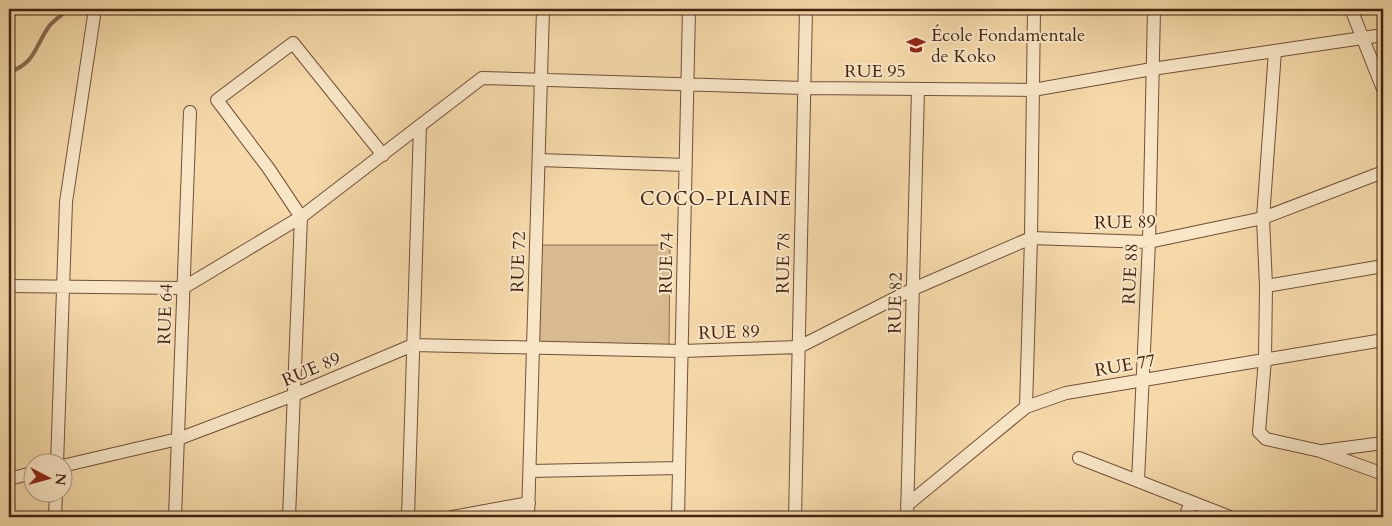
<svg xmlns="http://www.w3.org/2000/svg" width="1392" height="526" viewBox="0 0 1392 526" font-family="Cardo,serif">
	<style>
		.garden { fill: #d7ba90; stroke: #8d6e52 }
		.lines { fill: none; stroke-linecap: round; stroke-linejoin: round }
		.stream { stroke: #896b4f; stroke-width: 4 }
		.minor-casing { stroke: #705039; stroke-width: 14 }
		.minor { stroke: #f8e6c7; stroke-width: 12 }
		.labels { text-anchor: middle; stroke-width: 4; stroke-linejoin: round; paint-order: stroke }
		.poi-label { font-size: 18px; fill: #432314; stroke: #f8e6c7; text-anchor: start }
		.street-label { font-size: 18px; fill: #432314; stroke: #f8e6c7 }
		.neighbourhood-label { font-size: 19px; letter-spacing: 1px; fill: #432314; stroke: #f8e6c7 }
	</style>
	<rect width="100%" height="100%" fill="#f5d9a9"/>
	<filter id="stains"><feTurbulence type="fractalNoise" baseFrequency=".004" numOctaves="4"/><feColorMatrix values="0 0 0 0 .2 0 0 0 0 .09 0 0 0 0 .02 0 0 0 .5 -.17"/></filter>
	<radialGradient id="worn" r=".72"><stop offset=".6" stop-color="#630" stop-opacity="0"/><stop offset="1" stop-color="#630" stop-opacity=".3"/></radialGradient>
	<path class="garden" d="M 539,245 L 670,245 L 669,350 L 539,350 Z"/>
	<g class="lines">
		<path class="stream" d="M 9,72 C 36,64 36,43 50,25 C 56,19 63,14 68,9"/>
		<g class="minor-casing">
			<path id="minor" d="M 1351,9 L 1383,89
				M 1275,51 L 1263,218 L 1266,286 L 1265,359 L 1259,432 L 1266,439 L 1320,451 L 1383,474
				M 539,160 L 686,165
				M 9,286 L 183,288 L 301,217 L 482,78 L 804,88 L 1033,90 L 1152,69 L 1383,35
				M 1266,286 L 1383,266
				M 1026,407 L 1031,238 L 1034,9
				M 1322,451 L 1383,443
				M 1079,458 L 1230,517
				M 57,464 L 66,202 L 95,9
				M 62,466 L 178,439 L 294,395 L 413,345 L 682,351 L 799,347 L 913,289 L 1031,238 L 1149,242 L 1263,218 L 1383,172
				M 530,471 L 679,468
				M 9,479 L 32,473
				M 1138,481 L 1149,242 L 1154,9
				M 907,505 L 1026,407 L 1066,393 L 1383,340
				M 55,517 L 56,494
				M 175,517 L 190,112
				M 289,517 L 301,217 L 269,169 L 217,100 L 293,43 L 383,155
				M 408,517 L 420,126
				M 452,517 L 529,503
				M 528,517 L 543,9
				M 678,517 L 689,9
				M 795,517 L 806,9
				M 907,517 L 918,89
				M 1185,517 L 1191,502"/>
		</g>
		<use href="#minor" class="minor"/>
	</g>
	<defs>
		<g id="school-bare" transform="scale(1.5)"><path d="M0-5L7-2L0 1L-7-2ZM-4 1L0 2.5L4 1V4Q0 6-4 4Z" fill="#8f2418" stroke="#f8e6c7" stroke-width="2.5" paint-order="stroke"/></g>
	</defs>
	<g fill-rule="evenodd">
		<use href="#school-bare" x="916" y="45"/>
	</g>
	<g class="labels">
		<g class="poi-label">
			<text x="931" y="41">École Fondamentale<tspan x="931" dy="21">de Koko</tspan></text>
		</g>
		<g class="street-label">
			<text x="875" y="77">RUE 95</text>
			<text transform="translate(1125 222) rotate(-1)" y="6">RUE 89</text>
			<text transform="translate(518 262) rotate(-88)" y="6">RUE 72</text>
			<text transform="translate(666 263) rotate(-89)" y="6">RUE 74</text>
			<text transform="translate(783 263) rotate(-89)" y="6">RUE 78</text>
			<text transform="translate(1130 274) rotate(-87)" y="6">RUE 88</text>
			<text transform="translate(895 303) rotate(-89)" y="6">RUE 82</text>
			<text transform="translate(165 314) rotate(-88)" y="6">RUE 64</text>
			<text transform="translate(729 332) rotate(-2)" y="6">RUE 89</text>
			<text transform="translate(1125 365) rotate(-10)" y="6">RUE 77</text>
			<text transform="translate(311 369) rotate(-23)" y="6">RUE 89</text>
		</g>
		<g class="neighbourhood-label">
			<text x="716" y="205">COCO-PLAINE</text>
		</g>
	</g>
	<rect width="1392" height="526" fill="none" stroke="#f5d9a9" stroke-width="30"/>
	<rect x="10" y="10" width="1372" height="506" fill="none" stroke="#432314" stroke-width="2.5"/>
	<rect x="15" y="15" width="1362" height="496" fill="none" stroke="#432314"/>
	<g transform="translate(48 478) rotate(96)"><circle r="24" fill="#f8e6c7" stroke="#b0987f"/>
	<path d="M0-4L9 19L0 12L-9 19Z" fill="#8f2418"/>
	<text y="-8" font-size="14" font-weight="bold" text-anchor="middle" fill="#432314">N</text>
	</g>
	<rect width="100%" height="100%" filter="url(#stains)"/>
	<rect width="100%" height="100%" fill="url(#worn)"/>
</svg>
